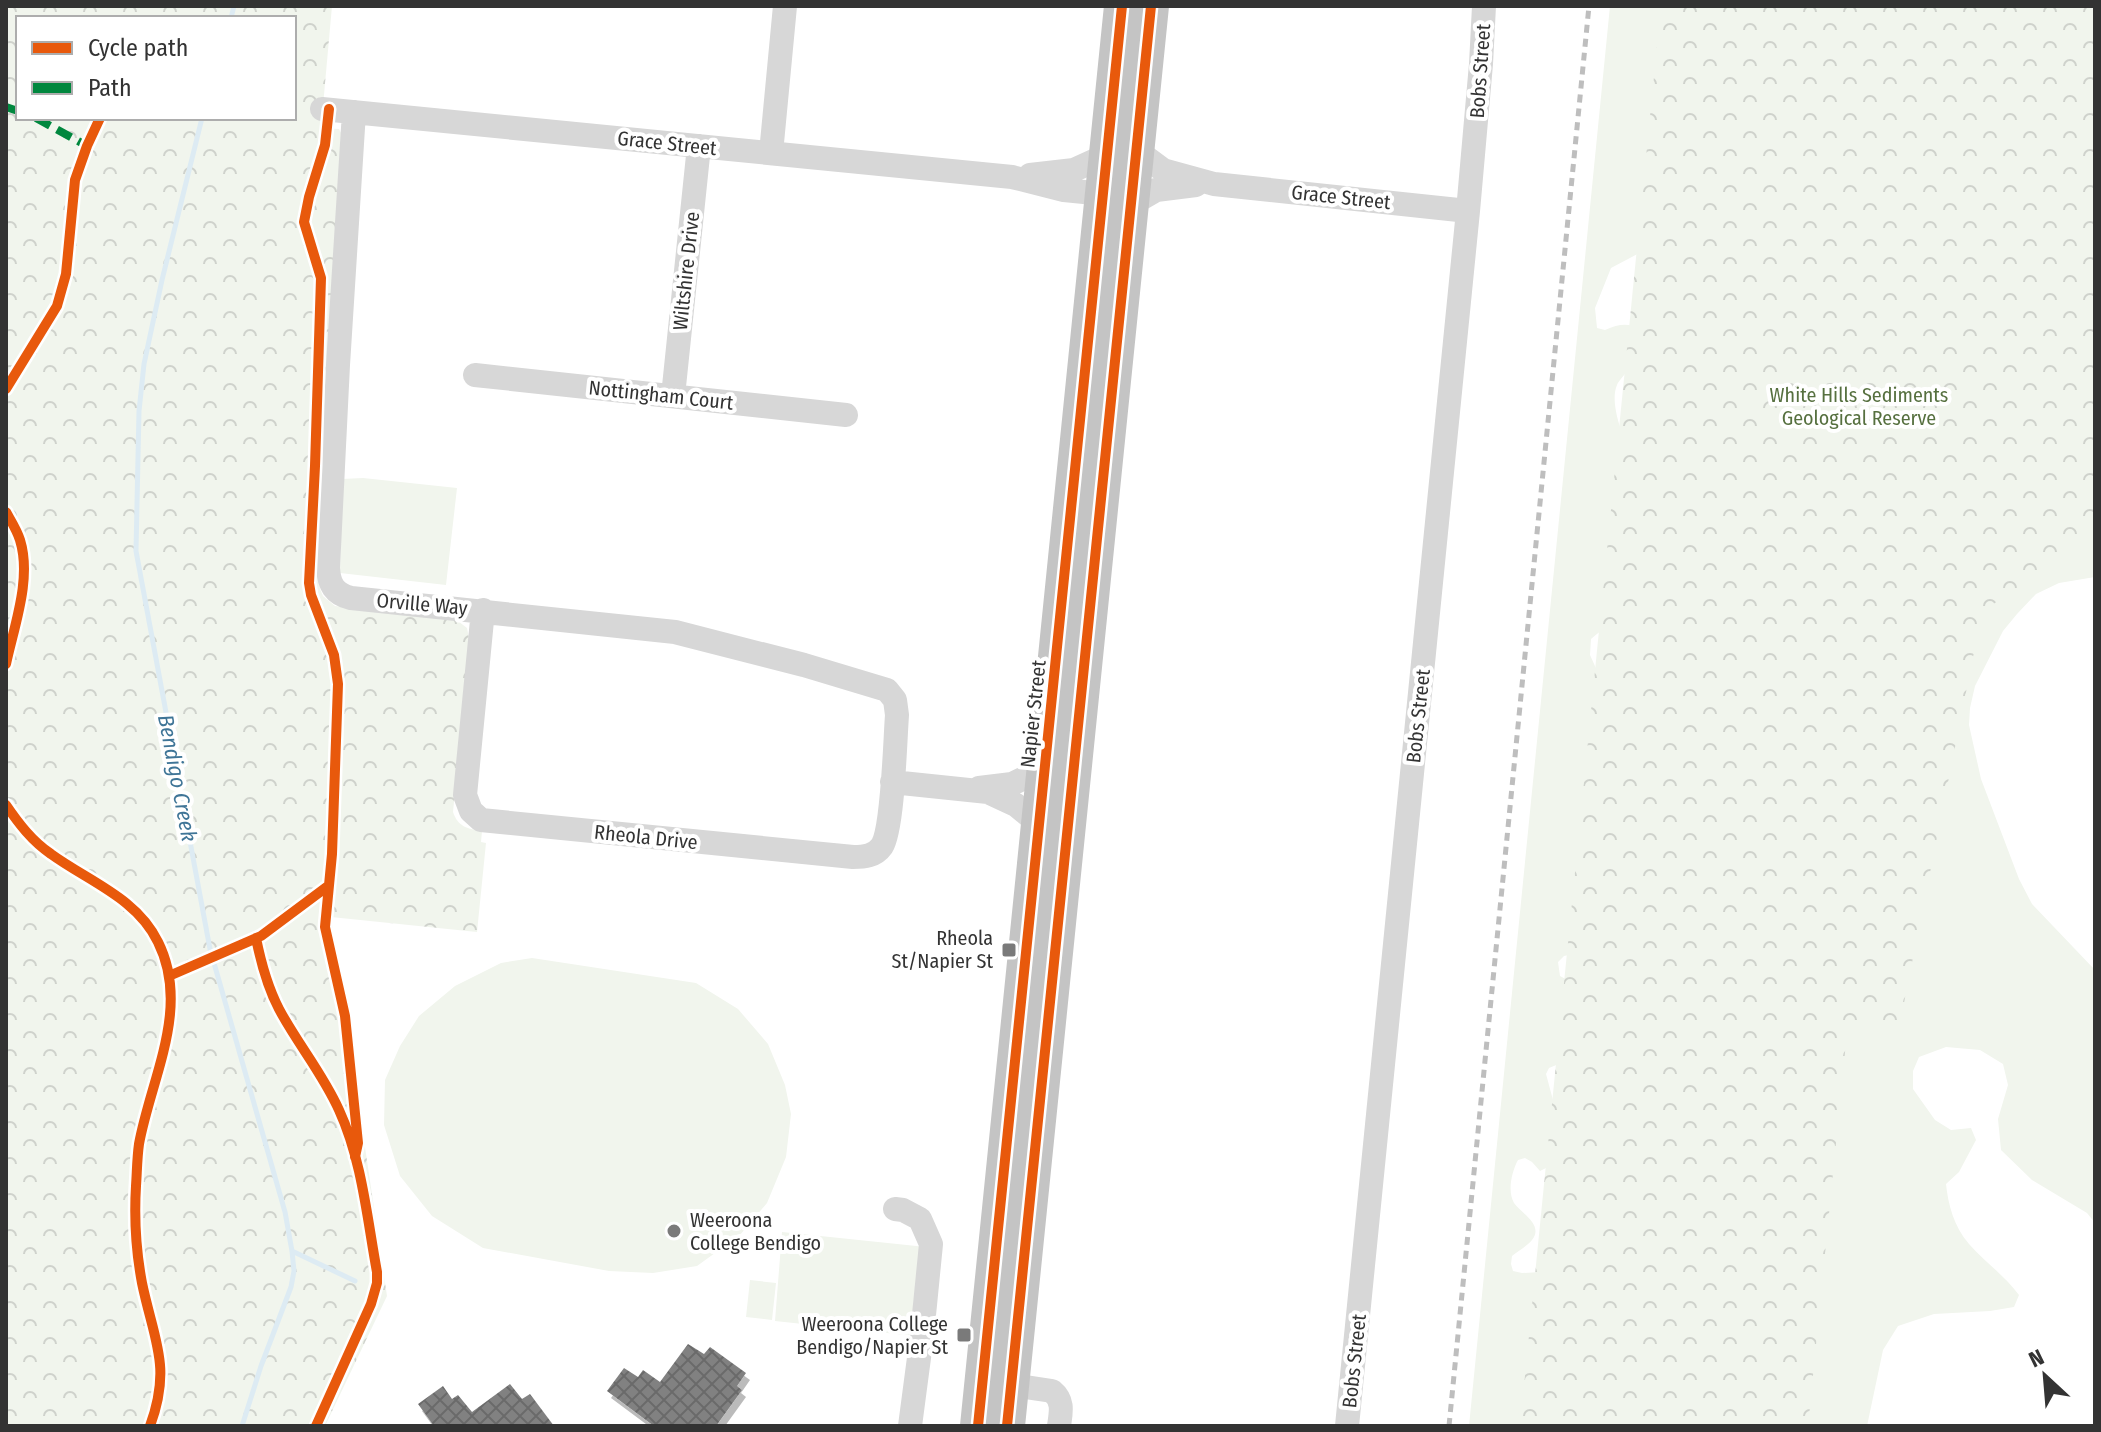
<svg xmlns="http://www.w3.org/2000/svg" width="2101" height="1432" viewBox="0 0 2101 1432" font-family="'Fira Sans Condensed',sans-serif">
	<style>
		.grass { fill: #f1f5ed; fill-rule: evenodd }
		.forest { fill: url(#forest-crowns); fill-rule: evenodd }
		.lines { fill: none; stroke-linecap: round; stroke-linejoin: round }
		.stream { stroke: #ddebf3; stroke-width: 5 }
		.building { fill: url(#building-cross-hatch); filter: url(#shadow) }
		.minor { stroke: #d7d7d7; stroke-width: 24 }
		.highway { stroke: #c4c4c4; stroke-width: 36 }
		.rail { stroke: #bebebe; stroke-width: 5; stroke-dasharray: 8 6; stroke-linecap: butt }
		.quiet { stroke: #00873e; stroke-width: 8; stroke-dasharray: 16 8; stroke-linecap: butt }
		.cycleway-casing { stroke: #fff; stroke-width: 15 }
		.cycleway { stroke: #e8590c; stroke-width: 10 }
		.poi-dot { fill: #7a7a7a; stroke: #fff; stroke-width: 3 }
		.labels { text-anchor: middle; stroke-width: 8; stroke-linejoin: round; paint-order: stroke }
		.street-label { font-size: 20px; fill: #333; stroke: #fff }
		.park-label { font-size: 20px; fill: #56703f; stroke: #fff }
		.poi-label { font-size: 20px; fill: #333; stroke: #fff; text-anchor: end }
		.water-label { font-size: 22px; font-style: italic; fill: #3f7597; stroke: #fff }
	</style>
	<defs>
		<pattern id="forest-crowns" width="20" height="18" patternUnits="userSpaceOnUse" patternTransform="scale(2)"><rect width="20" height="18" fill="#f1f5ed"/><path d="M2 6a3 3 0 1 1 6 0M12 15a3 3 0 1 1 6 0" fill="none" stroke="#cfd2cc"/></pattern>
		<pattern id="building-cross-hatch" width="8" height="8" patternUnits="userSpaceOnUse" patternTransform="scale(2)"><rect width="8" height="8" fill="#818181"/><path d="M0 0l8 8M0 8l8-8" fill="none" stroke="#6a6a6a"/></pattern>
		<filter id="shadow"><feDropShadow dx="4" dy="7" stdDeviation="0" flood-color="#0004"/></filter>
	</defs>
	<rect width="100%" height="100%" fill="#fff"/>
	<path class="grass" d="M 1610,6 L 2095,6 L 2095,577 L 2059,583 L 2036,594 L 2017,614 L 2003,631 L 1975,686 L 1970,708 L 1969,725 L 1981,779 L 2019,879 L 2032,904 L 2095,970 L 2095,1223 L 2087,1213 L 2032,1180 L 2001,1150 L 1998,1119 L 2008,1085 L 2003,1064 L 1980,1050 L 1946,1047 L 1919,1057 L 1913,1071 L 1913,1089 L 1935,1120 L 1951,1130 L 1971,1128 L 1976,1140 L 1959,1172 L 1946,1184 C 1948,1204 1954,1227 1969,1244 C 1985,1262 2003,1274 2019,1295 L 2014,1307 L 1990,1311 L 1934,1314 L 1898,1326 L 1883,1350 L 1867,1426 L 1469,1426 ZM 1819,73 L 1839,86 L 1852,105 L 1842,133 L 1841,161 L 1855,177 L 1867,219 L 1855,247 L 1868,274 L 1889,298 L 1906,313 L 1924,315 L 1935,323 L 1974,361 L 1985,396 L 1998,406 L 2015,400 L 2022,382 L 2038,378 L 2065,388 L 2086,412 L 2093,436 L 2079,447 L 2018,444 L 1946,424 L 1921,405 L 1887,396 L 1854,395 L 1810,386 L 1784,388 L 1760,380 L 1750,388 L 1789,434 L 1802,434 L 1815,429 L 1845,447 L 1853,465 L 1848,484 L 1869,504 L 1902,510 L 1941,508 L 1981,525 L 1984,547 L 1977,579 L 1951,603 L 1939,633 L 1934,694 L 1927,723 L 1930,743 L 1942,759 L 1942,782 L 1929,802 L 1914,819 L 1889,825 L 1864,834 L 1856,849 L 1868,871 L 1880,901 L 1876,944 L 1855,975 L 1823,994 L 1748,1012 L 1711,1013 L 1649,980 L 1630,959 L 1604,935 L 1583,919 L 1586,878 L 1605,849 L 1612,826 L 1602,806 L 1600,780 L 1672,752 L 1690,755 L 1727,769 L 1753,769 L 1769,772 L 1778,765 L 1778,755 L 1744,733 L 1734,716 L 1715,703 L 1665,701 L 1618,686 L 1599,675 L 1590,655 L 1591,639 C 1608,624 1633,606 1653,627 C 1666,640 1658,644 1679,653 L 1771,628 L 1782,611 L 1778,601 L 1765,585 L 1766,572 L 1761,556 L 1738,511 L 1733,486 L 1720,471 L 1710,466 L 1659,475 L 1636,466 C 1627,447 1608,406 1617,385 C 1620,377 1649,349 1656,341 C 1638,326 1628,319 1605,330 L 1597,328 L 1595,308 L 1611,268 L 1681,231 L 1687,199 L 1703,169 L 1718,150 L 1744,132 L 1758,117 L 1761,97 C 1783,80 1790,75 1819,73 ZM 1573,954 L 1587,960 L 1604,974 L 1623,984 L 1644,1010 L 1689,1030 C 1703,1060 1660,1060 1664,1079 C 1667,1096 1685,1087 1695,1094 C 1710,1105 1696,1125 1699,1140 C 1701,1150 1707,1160 1705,1170 C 1703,1184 1698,1198 1695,1212 L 1706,1230 L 1729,1235 L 1750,1223 L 1761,1199 L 1782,1189 L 1805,1196 L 1816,1224 L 1807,1252 L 1788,1271 L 1771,1314 L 1719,1356 L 1687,1346 L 1604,1288 L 1541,1272 L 1522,1273 L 1513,1271 L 1511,1264 L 1512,1256 C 1518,1251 1527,1246 1532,1240 C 1544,1225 1522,1214 1514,1203 C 1507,1191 1512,1171 1518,1160 L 1525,1158 L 1532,1162 L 1540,1171 L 1550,1166 L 1557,1150 L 1557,1115 L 1546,1074 L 1549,1068 C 1582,1056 1570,1047 1583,1023 C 1586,1018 1592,1013 1596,1008 C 1596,985 1577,986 1560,976 L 1558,962 L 1564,956 Z
		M 363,478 L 457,488 L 446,585 L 340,573 L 342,479 Z
		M 532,958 L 696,983 L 738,1009 L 768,1044 L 785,1085 L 791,1114 L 786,1157 L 767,1203 L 740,1235 L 697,1266 L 653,1273 L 609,1271 L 483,1248 L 432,1216 L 400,1176 L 384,1125 L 385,1080 L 400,1046 L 419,1016 L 455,986 L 501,963 Z
		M 782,1232 L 926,1247 L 915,1336 L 775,1321 Z
		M 750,1280 L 776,1283 L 772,1320 L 746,1317 Z"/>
	<path class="forest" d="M 6,6 L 332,6 L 321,128 L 339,129 L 341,133 L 320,589 L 323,596 L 335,606 L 454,618 L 467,628 L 470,643 L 453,812 C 458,827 468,829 482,831 L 481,842 L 486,843 L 477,932 L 331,917 L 387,1296 L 325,1426 L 6,1426 ZM 18,18 L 294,18 L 294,118 L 18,118 Z
		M 1661,6 L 2095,6 L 2095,533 L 1982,612 L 1899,1028 L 1848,1022 L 1808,1426 L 1520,1426 Z"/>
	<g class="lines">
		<path class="stream" d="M 231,18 L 234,6
			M 202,118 L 162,280 L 144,364 L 139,411 L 136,551 L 210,949 L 285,1212 L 292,1251 L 294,1271 L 291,1287 L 261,1366 L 242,1426
			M 292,1251 L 355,1281"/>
	</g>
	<path class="building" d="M 688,1344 L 704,1354 L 710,1347 L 746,1373 L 737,1386 L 742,1390 L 716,1426 L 654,1426 L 607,1391 L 624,1368 L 638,1377 L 643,1370 L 660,1382 Z
		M 510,1384 L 522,1399 L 530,1394 L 554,1426 L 434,1426 L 418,1404 L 443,1386 L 452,1399 L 458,1395 L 472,1412 Z"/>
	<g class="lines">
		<path class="minor" d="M 322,109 L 1012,177 L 1064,190 L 1104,194
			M 354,112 L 338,365 L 328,568 C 329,584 334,594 351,598 L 675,632 L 804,665 L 887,690 L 895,700 L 897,715 C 895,741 893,828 882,846 C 875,856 864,857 853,857 L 481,820 L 471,811 L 465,795 L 483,610
			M 1136,150 L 1163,170 L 1214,184 L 1468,211
			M 771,153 L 785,6
			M 1030,175 L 1074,170 L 1107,155
			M 1130,205 L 1156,190 L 1196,185
			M 475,375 L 846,415
			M 673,396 L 699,146
			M 892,782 L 988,792 L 1016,805 L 1040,825
			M 979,788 L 1012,784 L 1045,768
			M 895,1209 L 903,1210 L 920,1219 L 931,1244 L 922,1335 L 910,1426
			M 1011,1385 L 1052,1391 C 1064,1401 1061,1412 1059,1426
			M 1347,1426 L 1468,211 L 1481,64 L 1484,6"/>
		<path class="highway" d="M 978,1426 L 1122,6
			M 1007,1426 L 1151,6"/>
		<path class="rail" d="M 1449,1426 L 1589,6"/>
		<path class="quiet" d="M 6,107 L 18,111
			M 36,118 L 87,146"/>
		<g class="cycleway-casing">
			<path id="cycleway" d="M 329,109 L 325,145 L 309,197 L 304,222 L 321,278 L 315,466 L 309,583 L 311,595 L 334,655 L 338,684 L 332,854 L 325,927 L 345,1016 L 358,1143 L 355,1157
				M 6,389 L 57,306 L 66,274 L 75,180 L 87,146 L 100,118
				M 6,512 C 11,521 17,530 20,540 C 32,579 14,626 6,664
				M 6,805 C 19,824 32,841 51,854 C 88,881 137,898 158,942 C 191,1008 151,1078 139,1144 C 137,1158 137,1172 136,1186 C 134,1219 136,1251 142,1283 C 154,1341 172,1366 150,1426
				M 256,938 C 261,963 267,986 279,1009 C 297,1043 323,1074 339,1110 C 362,1160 367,1218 377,1272 L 377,1283 L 371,1304 L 316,1426
				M 169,976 L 261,936 L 328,886
				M 978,1426 L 1122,6
				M 1007,1426 L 1151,6"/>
		</g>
		<use href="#cycleway" class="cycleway"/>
	</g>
	<g class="poi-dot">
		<rect x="1001" y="942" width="16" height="16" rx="4"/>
		<circle cx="674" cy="1231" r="8"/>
		<rect x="956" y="1327" width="16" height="16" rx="4"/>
	</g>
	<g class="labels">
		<g class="street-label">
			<text transform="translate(1480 71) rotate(-86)" y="7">Bobs Street</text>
			<text transform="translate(667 143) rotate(6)" y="7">Grace Street</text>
			<text transform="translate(1341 197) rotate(6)" y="7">Grace Street</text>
			<text transform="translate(686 271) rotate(-84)" y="7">Wiltshire Drive</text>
			<text transform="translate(661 395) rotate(6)" y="7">Nottingham Court</text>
			<text transform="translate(422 604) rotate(5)" y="7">Orville Way</text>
			<text transform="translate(1033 714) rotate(-84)" y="7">Napier Street</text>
			<text transform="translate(1418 716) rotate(-84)" y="7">Bobs Street</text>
			<text transform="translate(646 837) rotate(6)" y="7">Rheola Drive</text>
			<text transform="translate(1354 1361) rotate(-84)" y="7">Bobs Street</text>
		</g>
		<g class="park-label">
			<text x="1859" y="402">White Hills Sediments<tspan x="1859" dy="23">Geological Reserve</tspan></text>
		</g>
		<g class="poi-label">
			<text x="993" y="945">Rheola<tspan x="993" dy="23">St/Napier St</tspan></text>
			<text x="690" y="1227" text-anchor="start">Weeroona<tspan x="690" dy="23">College Bendigo</tspan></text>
			<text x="948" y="1331">Weeroona College<tspan x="948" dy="23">Bendigo/Napier St</tspan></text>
		</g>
		<g class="water-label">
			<text transform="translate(178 778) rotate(79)" y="8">Bendigo Creek</text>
		</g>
	</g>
	<rect width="2101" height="1432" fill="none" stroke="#333333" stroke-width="16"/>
	<rect x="16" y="16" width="280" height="104" fill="#ffffff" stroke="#adadad" stroke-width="2"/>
	<rect x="32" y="42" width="40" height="12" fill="#e8590c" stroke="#adadad" stroke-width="2"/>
	<text x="88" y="56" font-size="24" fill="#333333">Cycle path</text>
	<rect x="32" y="82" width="40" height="12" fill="#00873e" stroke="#adadad" stroke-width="2"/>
	<text x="88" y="96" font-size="24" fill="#333333">Path</text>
	<g transform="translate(2045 1376) rotate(334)" stroke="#ffffff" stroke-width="6" paint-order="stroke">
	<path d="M0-6L14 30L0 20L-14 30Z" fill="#333333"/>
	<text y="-12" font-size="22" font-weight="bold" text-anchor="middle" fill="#333333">N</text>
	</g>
</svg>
